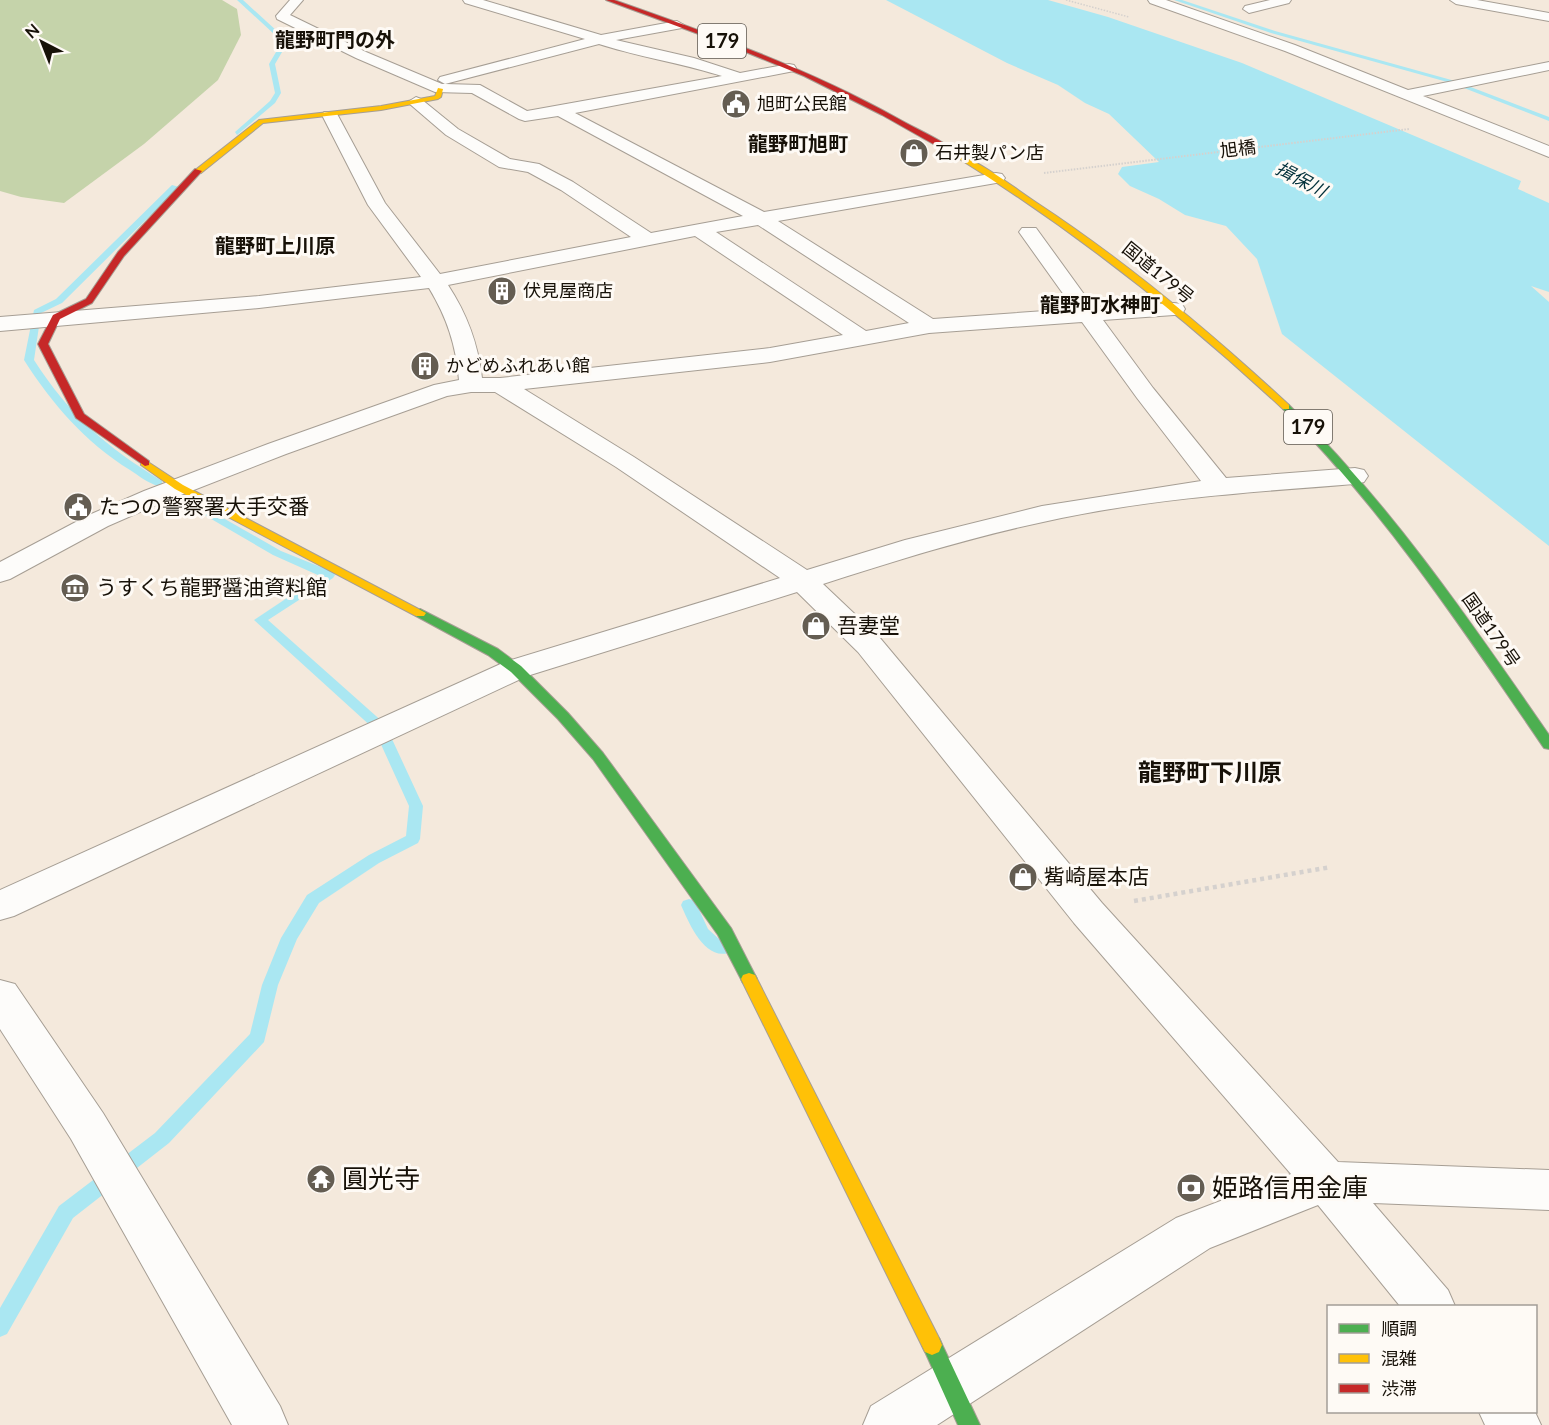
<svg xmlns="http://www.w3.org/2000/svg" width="1549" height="1425" viewBox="0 0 1549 1425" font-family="Lato,'Noto Sans JP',sans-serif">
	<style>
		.forest { fill: #c5d3aa }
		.water { fill: #aae7f2 }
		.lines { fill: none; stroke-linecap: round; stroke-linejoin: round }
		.stream { fill: #aae7f2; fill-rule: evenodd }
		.street-casing { stroke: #a69e94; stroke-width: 2 }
		.fast-casing { stroke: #a69e94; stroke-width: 2 }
		.slow-casing { stroke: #a69e94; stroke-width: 2 }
		.jam-casing { stroke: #a69e94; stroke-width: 2 }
		.path-far2 { stroke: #d5d1ce; stroke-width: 1.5; stroke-dasharray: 1.5 1.5; stroke-linecap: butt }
		.path-far1 { stroke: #d5d1ce; stroke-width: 2; stroke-dasharray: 1.5 1.5; stroke-linecap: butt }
		.path { stroke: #d5d1ce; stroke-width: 4.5; stroke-dasharray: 4 4; stroke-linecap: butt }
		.street { fill: #fdfcfa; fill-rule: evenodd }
		.fast { fill: #4caf50; fill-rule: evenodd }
		.slow { fill: #ffc107; fill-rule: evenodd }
		.jam { fill: #c62828; fill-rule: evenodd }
		.labels { text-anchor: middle; stroke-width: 6; stroke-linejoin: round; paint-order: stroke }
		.far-poi-label { font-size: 18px; fill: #171108; stroke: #fefaf5; text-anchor: start }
		.far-street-label { font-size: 18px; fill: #171108; stroke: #fefaf5 }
		.far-water-label { font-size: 18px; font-style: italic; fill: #02303a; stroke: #fefaf5 }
		.far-quarter-label { font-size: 20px; font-weight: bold; fill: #171108; stroke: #fefaf5 }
		.shield { fill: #fefaf5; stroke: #5c574f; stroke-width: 1.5 }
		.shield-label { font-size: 20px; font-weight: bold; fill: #171108 }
		.poi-label { font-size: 21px; fill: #171108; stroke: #fefaf5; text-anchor: start }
		.quarter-label { font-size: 24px; font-weight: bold; fill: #171108; stroke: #fefaf5 }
		.near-poi-label { font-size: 26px; fill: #171108; stroke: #fefaf5; text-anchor: start }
	</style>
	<rect width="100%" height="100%" fill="#f4e9dc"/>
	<path class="forest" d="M 0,0 L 222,0 L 237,9 L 241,35 L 218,80 L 144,144 L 64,203 L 21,197 L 0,191 Z"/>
	<path class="water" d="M 886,0 L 1048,0 L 1108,17 L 1242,63 L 1521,181 L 1518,189 L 1549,203 L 1549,292 L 1531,286 L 1549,302 L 1549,546 L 1282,334 L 1257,259 L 1226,226 L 1185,215 L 1159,199 L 1130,186 L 1118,174 L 1122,167 L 1159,162 L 1109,114 L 1085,103 L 1058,85 L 1007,63 Z"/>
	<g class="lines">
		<path class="stream" d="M 237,0 L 243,0 L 278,32 L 285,47 L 275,64 L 281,93 L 275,103 L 237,135 L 235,132 L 270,101 L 275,93 L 269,64 L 279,47 L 274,34 Z
			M 1174,0 L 1182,0 L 1275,31 L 1455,81 L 1549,117 L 1549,121 L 1451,83 L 1271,33 Z
			M 172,185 L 179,187 L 62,303 L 41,313 L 34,360 C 70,416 105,446 162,481 L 162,485 L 158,486 C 148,483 139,476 130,470 C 85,442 52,404 24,360 L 34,310 L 56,299 Z
			M 174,490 L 281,551 L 333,572 L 335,575 L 333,578 L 268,620 L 385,724 L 423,806 L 420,839 L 418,843 L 379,863 L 319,903 L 297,939 L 278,985 L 264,1042 L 169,1143 L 73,1218 L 7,1334 L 0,1337 L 0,1308 L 59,1206 L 155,1133 L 250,1034 L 262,985 L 281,938 L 307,895 L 369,855 L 406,836 L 409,806 L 374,729 L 254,620 L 320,576 L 273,555 L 170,495 L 169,493 Z
			M 689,899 L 695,901 L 708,929 L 730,949 L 728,953 C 704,960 688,921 681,905 L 683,901 Z"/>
		<g class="street-casing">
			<path id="street" d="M 290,0 L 303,0 L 290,15 L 366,52 L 442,84 L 445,84 L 438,80 L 440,77 L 585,39 L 465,3 L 463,0 L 483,0 L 601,35 L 677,21 L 684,25 L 682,28 L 616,40 L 694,58 L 740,73 L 789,64 L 794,65 L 796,68 L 794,71 L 789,72 L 575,113 L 764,212 L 996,173 L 1002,174 L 1005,178 L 1002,182 L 996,183 L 778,221 L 933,319 L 1074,309 L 1019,232 L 1022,228 L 1036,228 L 1094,308 L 1174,303 L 1182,304 L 1185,309 L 1182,314 L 1174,315 L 1103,320 L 1153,388 L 1226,478 L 1355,468 L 1364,470 L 1368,476 L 1364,482 L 1355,484 C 1250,492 1145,499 1043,522 C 968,538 895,561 823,584 L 880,638 L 1102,903 L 1338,1162 L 1549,1170 L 1549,1210 L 1373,1203 L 1448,1290 L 1455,1306 L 1400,1306 L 1318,1205 L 1210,1248 L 937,1425 L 863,1425 L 871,1406 L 1176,1218 L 1291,1174 L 1074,923 L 858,652 L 797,592 L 527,676 L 14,916 L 0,920 L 0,890 L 505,662 L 780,578 L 616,467 L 495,392 L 471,392 L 447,396 L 286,454 L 163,502 L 108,526 L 10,579 L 0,582 L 0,562 L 89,515 L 144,491 L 268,444 L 434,385 L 459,380 C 456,345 447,318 429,288 L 259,308 L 0,331 L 0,317 L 259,296 L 421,277 L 368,205 L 322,115 L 324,112 L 336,112 L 385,203 L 440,274 L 631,237 L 561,190 L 528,172 L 499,167 L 446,135 L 411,105 L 408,102 L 416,97 L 421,99 L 458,129 L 510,159 L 539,164 L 573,182 L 651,233 L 743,216 L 558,116 L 525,121 L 519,119 L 472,93 L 435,92 L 356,58 L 277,19 L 276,16 ZM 599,44 C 639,57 681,63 722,76 L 527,111 L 480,85 L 445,84 ZM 758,225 L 909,323 L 866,331 L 716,232 ZM 695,236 L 843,335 L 770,348 L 500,378 L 482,378 C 478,343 467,314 448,285 ZM 1082,322 L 1137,398 L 1201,481 L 1042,506 L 905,540 L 807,570 L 634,457 L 524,389 L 770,362 L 929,333 Z
				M 1148,0 L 1166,0 L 1295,45 L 1408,90 L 1549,62 L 1549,70 L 1423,96 L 1549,146 L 1549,157 L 1285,51 L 1150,3 Z
				M 1270,0 L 1291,0 L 1289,3 L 1249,13 L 1243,9 L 1245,6 Z
				M 1450,0 L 1477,0 L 1549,13 L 1549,21 L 1456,4 Z
				M 0,980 L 15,984 L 103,1113 L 280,1406 L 288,1425 L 232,1425 L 71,1139 L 0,1029 Z
				M 1479,1412 L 1535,1412 L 1541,1425 L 1485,1425 Z"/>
		</g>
		<g class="fast-casing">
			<path id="fast" d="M 1286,404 L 1289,405 C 1391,505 1468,618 1549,735 L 1549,749 L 1544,748 C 1463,629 1385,512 1283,409 L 1283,405 Z
				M 420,609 L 498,649 L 521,666 L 568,713 L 603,753 L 731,928 L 757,979 L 755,983 L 749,985 L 743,983 L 718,935 L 593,759 L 558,719 L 511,672 L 488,655 L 416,616 L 414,613 Z
				M 932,1335 L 939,1338 L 980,1425 L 958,1425 L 922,1345 L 925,1338 Z"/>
		</g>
		<g class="slow-casing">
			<path id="slow" d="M 438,88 L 443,89 L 441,97 L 438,99 L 381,110 L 263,123 L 201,173 L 194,171 L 259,120 L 381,106 L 435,96 Z
				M 960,155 C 987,166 1013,187 1037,203 C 1127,262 1210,332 1289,405 L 1289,409 L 1283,409 C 1182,315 1075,231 958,158 Z
				M 145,460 L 183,485 L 426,613 L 424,616 L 416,616 L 175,489 L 141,465 L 141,461 Z
				M 749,973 L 755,975 L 757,979 L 939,1338 L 942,1345 L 939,1352 L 932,1355 L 925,1352 L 741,979 L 743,975 Z"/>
		</g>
		<g class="jam-casing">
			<path id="jam" d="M 606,0 L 614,0 C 711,34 807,68 897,118 C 918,130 945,141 963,157 L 958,158 L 882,115 L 804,76 L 731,46 Z
				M 195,169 L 202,171 L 124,256 L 92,303 L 60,319 L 48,344 L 84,414 L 149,461 L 149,465 L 145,466 L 76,418 L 38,344 L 53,315 L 86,299 L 118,252 Z"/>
		</g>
		<path class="path-far2" d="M 1066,0 L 1129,17"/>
		<path class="path-far1" d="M 1044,173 L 1409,129"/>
		<path class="path" d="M 1134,901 L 1331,867"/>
		<use href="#street" class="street"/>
		<use href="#fast" class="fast"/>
		<use href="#slow" class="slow"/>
		<use href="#jam" class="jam"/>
	</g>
	<defs>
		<g id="civic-disc" transform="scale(1.5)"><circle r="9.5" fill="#645d52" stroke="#fefaf5"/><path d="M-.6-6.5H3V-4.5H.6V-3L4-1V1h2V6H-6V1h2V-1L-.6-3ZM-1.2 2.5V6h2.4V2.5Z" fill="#fff"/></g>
		<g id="shop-disc" transform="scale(1.5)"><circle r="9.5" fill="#645d52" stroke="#fefaf5"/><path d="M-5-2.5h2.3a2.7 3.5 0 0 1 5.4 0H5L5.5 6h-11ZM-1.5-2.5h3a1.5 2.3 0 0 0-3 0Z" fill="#fff"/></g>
		<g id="building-disc" transform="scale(1.5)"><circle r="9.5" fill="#645d52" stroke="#fefaf5"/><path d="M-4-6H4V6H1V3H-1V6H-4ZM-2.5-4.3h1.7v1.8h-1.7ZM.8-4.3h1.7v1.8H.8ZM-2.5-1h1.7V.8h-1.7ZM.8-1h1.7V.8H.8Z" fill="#fff"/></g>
		<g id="museum-disc" transform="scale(1.5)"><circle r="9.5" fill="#645d52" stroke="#fefaf5"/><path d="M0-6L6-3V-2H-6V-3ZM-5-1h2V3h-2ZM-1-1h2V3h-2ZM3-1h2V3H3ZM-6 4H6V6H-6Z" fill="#fff"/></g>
		<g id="temple-disc" transform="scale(1.5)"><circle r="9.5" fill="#645d52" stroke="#fefaf5"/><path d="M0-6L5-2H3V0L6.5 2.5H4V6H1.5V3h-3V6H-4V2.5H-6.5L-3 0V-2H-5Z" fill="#fff"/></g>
		<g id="bank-disc" transform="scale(1.5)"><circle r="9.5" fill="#645d52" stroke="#fefaf5"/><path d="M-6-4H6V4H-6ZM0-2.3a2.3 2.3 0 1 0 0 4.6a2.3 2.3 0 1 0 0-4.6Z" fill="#fff"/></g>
	</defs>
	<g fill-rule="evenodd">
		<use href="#civic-disc" x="736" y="104"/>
		<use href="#shop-disc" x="914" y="153"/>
		<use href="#building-disc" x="502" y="291"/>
		<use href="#building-disc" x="425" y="366"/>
		<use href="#civic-disc" x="78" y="507"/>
		<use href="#museum-disc" x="75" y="588"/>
		<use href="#shop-disc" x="816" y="626"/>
		<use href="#shop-disc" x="1023" y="877"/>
		<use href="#temple-disc" x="321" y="1179"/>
		<use href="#bank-disc" x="1191" y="1188"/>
	</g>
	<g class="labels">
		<g class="far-poi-label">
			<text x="757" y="110">旭町公民館</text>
			<text x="935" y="159">石井製パン店</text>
			<text x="523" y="297">伏見屋商店</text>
			<text x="446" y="372">かどめふれあい館</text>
		</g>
		<g class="far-street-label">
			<text transform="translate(1238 149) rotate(-7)" y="6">旭橋</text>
			<text transform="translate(1158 273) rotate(39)" y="6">国道179号</text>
			<text transform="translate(1491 630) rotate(55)" y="6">国道179号</text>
		</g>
		<g class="far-water-label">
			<text transform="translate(1301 180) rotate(28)" y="6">揖保川</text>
		</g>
		<g class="far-quarter-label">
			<text x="335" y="47">龍野町門の外</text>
			<text x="798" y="151">龍野町旭町</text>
			<text x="275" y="253">龍野町上川原</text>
			<text x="1100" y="312">龍野町水神町</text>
		</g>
		<g class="shield">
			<rect x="698" y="24" width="48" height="34" rx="4.5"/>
			<rect x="1284" y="410" width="48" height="34" rx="4.5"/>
		</g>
		<g class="shield-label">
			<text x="722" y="48">179</text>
			<text x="1308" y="434">179</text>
		</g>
		<g class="poi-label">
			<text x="99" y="514">たつの警察署大手交番</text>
			<text x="96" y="595">うすくち龍野醤油資料館</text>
			<text x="837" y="633">吾妻堂</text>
			<text x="1044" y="884">觜崎屋本店</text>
		</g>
		<g class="quarter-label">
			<text x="1210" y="781">龍野町下川原</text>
		</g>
		<g class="near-poi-label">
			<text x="342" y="1188">圓光寺</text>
			<text x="1212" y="1197">姫路信用金庫</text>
		</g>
	</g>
	<rect x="1327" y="1305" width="210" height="108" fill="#fefaf5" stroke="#a29d96" stroke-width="1.5"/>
	<rect x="1339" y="1324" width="30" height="9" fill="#4caf50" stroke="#a29d96" stroke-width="1.5"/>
	<text x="1381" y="1335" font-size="18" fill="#171108">順調</text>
	<rect x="1339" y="1354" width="30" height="9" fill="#ffc107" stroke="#a29d96" stroke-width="1.5"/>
	<text x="1381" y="1365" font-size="18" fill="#171108">混雑</text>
	<rect x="1339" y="1384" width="30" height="9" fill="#c62828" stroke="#a29d96" stroke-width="1.5"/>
	<text x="1381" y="1395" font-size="18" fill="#171108">渋滞</text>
	<g transform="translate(42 42) rotate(318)" stroke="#fefaf5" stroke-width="4.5" paint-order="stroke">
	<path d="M0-4.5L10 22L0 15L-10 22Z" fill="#171108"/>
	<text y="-9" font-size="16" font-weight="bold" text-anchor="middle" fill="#171108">N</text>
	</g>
</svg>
